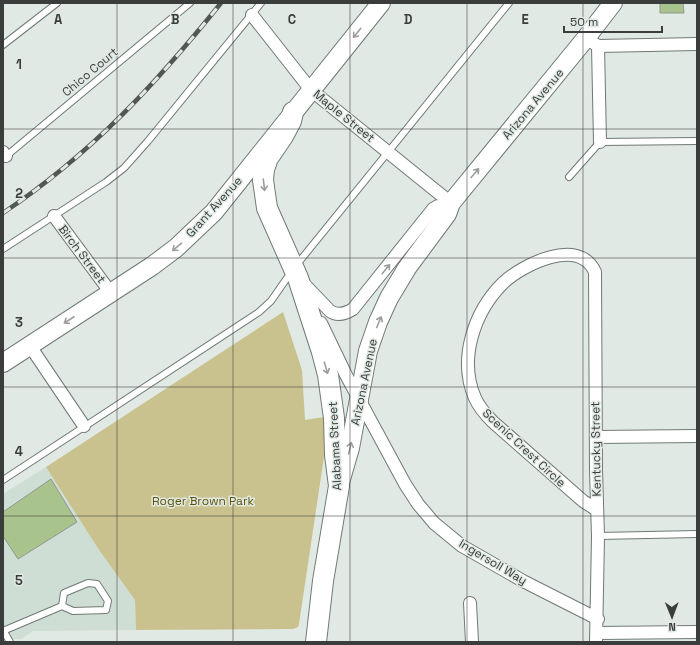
<svg xmlns="http://www.w3.org/2000/svg" width="700" height="645" viewBox="0 0 700 645" font-family="'Space Grotesk',sans-serif">
	<style>
		.built { fill: #ceded4 }
		.green { fill: #cac28e }
		.building { fill: #a9c38d; stroke: #939790 }
		.lines { fill: none; stroke-linecap: round; stroke-linejoin: round }
		.service-casing { stroke: #717974; stroke-width: 8 }
		.minor-casing { stroke: #717974; stroke-width: 14 }
		.secondary-casing { stroke: #717974; stroke-width: 20 }
		.primary-casing { stroke: #717974; stroke-width: 22 }
		.service { stroke: #fff; stroke-width: 6 }
		.minor { stroke: #fff; stroke-width: 12 }
		.secondary { stroke: #fff; stroke-width: 18 }
		.primary { stroke: #fff; stroke-width: 20 }
		.rail-casing { stroke: #535754; stroke-width: 4.5 }
		.rail { stroke: #e0e9e3; stroke-width: 3; stroke-dasharray: 9; stroke-linecap: butt }
		.oneway { stroke: #9c9e9d }
		.grid { fill: none; stroke: #3a3d3b; stroke-width: 1; stroke-opacity: 0.55 }
		.labels { text-anchor: middle; stroke-width: 3; stroke-linejoin: round; paint-order: stroke }
		.street-label { font-size: 12px; fill: #3a3d3b; stroke: #e0e9e3 }
		.park-label { font-size: 12px; fill: #5d5309; stroke: #e0e9e3 }
		.grid-label { font-size: 13px; text-anchor: middle; font-weight: bold; fill: #3a3d3b; stroke: #e0e9e3; stroke-width: 3; stroke-linejoin: round; paint-order: stroke }
	</style>
	<rect width="100%" height="100%" fill="#e0e9e3"/>
	<path class="built" d="M 46,467 L 99,550 L 135,600 L 136,630 L 33,631 L 21,639 L 3,639 L 3,494 Z"/>
	<path class="green" d="M 283,312 L 302,370 L 305,420 L 324,417 L 325,450 L 299,624 L 298,627 L 293,629 L 136,630 L 135,600 L 99,550 L 46,467 Z"/>
	<path class="building" d="M 661,3 L 683,3 L 684,13 L 660,13 L 660,4 Z
		M 51,479 L 77,522 L 18,559 L 3,536 L 3,512 Z"/>
	<g class="lines">
		<g class="service-casing">
			<path id="service" d="M 3,45 L 57,3
				M 5,157 L 190,3
				M 569,177 L 600,142 L 697,141
				M 3,249 L 106,182 L 124,168 L 148,141 L 261,3
				M 3,480 L 259,312 L 271,301 L 294,268 L 509,3
				M 598,536 L 697,534
				M 3,630 L 10,642
				M 3,631 L 62,606 L 73,611 L 106,610 L 108,601 L 97,584 L 88,583 L 64,593 L 62,606"/>
		</g>
		<g class="minor-casing">
			<path id="minor" d="M 252,15 L 311,90 L 451,203
				M 586,38 L 598,46 L 697,44
				M 598,46 L 600,142
				M 3,152 L 6,156
				M 54,216 L 111,293
				M 303,283 L 330,311 C 337,316 345,314 353,309 L 433,209 L 438,206 L 451,203
				M 321,323 L 346,375 L 405,484 L 418,504 L 434,523 L 462,546 L 523,581 L 598,619
				M 30,346 L 84,426
				M 596,437 L 697,436
				M 470,603 L 472,642
				M 597,633 L 697,632
				M 596,642 L 598,536 L 596,470 L 595,272 C 579,236 522,265 503,283 C 474,312 458,359 475,398 C 479,407 486,415 493,422 L 583,501 L 597,510"/>
		</g>
		<g class="secondary-casing">
			<path id="secondary" d="M 3,363 L 152,266 L 176,248 L 214,212 L 381,3
				M 339,486 L 350,448 L 368,351 L 378,322 L 389,298 L 407,268 L 447,214 L 451,203 L 586,38 L 613,3"/>
		</g>
		<g class="primary-casing">
			<path id="primary" d="M 293,112 L 291,121 L 283,136 L 268,158 L 264,169 L 263,180 L 267,208 L 298,278 L 322,352 L 328,375 L 334,418 L 335,455 L 339,486 L 323,581 L 316,642"/>
		</g>
		<use href="#service" class="service"/>
		<use href="#minor" class="minor"/>
		<use href="#secondary" class="secondary"/>
		<use href="#primary" class="primary"/>
		<g class="rail-casing">
			<path id="rail" d="M 3,213 C 91,154 155,85 221,3"/>
		</g>
		<use href="#rail" class="rail"/>
	</g>
	<defs><path id="oneway-shaft" d="M-6 0H5M1.5-3L5.5 0L1.5 3" fill="none" stroke-width="1.6" stroke-linecap="round" stroke-linejoin="round"/></defs>
	<g class="oneway">
		<use href="#oneway-shaft" transform="translate(357 33) rotate(129)"/>
		<use href="#oneway-shaft" transform="translate(475 173) rotate(-50)"/>
		<use href="#oneway-shaft" transform="translate(264 185) rotate(83)"/>
		<use href="#oneway-shaft" transform="translate(177 247) rotate(140)"/>
		<use href="#oneway-shaft" transform="translate(386 269) rotate(-51)"/>
		<use href="#oneway-shaft" transform="translate(69 320) rotate(147)"/>
		<use href="#oneway-shaft" transform="translate(379 322) rotate(-68)"/>
		<use href="#oneway-shaft" transform="translate(326 368) rotate(74)"/>
		<use href="#oneway-shaft" transform="translate(350 448) rotate(-77)"/>
	</g>
	<path class="grid" d="M 117,3 L 117,642M 233,3 L 233,642M 350,3 L 350,642M 467,3 L 467,642M 583,3 L 583,642M 3,129 L 697,129M 3,258 L 697,258M 3,387 L 697,387M 3,516 L 697,516"/>
	<g class="labels">
		<g class="street-label">
			<text transform="translate(90 72) rotate(-40)" y="4">Chico Court</text>
			<text transform="translate(533 104) rotate(-50)" y="4">Arizona Avenue</text>
			<text transform="translate(344 116) rotate(39)" y="4">Maple Street</text>
			<text transform="translate(214 207) rotate(-48)" y="4">Grant Avenue</text>
			<text transform="translate(82 254) rotate(53)" y="4">Birch Street</text>
			<text transform="translate(364 382) rotate(-78)" y="4">Arizona Avenue</text>
			<text transform="translate(335 446) rotate(-93)" y="4">Alabama Street</text>
			<text transform="translate(524 448) rotate(43)" y="4">Scenic Crest Circle</text>
			<text transform="translate(596 449) rotate(-91)" y="4">Kentucky Street</text>
			<text transform="translate(493 562) rotate(31)" y="4">Ingersoll Way</text>
		</g>
		<g class="park-label">
			<text x="203" y="505">Roger Brown Park</text>
		</g>
	</g>
	<g class="grid-label">
		<text x="58" y="24">A</text>
		<text x="175" y="24">B</text>
		<text x="292" y="24">C</text>
		<text x="408" y="24">D</text>
		<text x="525" y="24">E</text>
		<text x="19" y="69">1</text>
		<text x="19" y="198">2</text>
		<text x="19" y="327">3</text>
		<text x="19" y="456">4</text>
		<text x="19" y="585">5</text>
	</g>
	<rect width="700" height="645" fill="none" stroke="#3a3d3b" stroke-width="8"/>
	<g transform="translate(672 617) rotate(179)" stroke="#e0e9e3" stroke-width="3" paint-order="stroke">
	<path d="M0-3L7 15L0 10L-7 15Z" fill="#3a3d3b"/>
	<text y="-6" font-size="11" font-weight="bold" text-anchor="middle" fill="#3a3d3b">N</text>
	</g>
	<path d="M564 26v6h98v-6" fill="none" stroke="#3a3d3b" stroke-width="2"/>
	<text x="570" y="26" font-size="12" fill="#3a3d3b" stroke="#e0e9e3" stroke-width="3" paint-order="stroke">50 m</text>
</svg>
